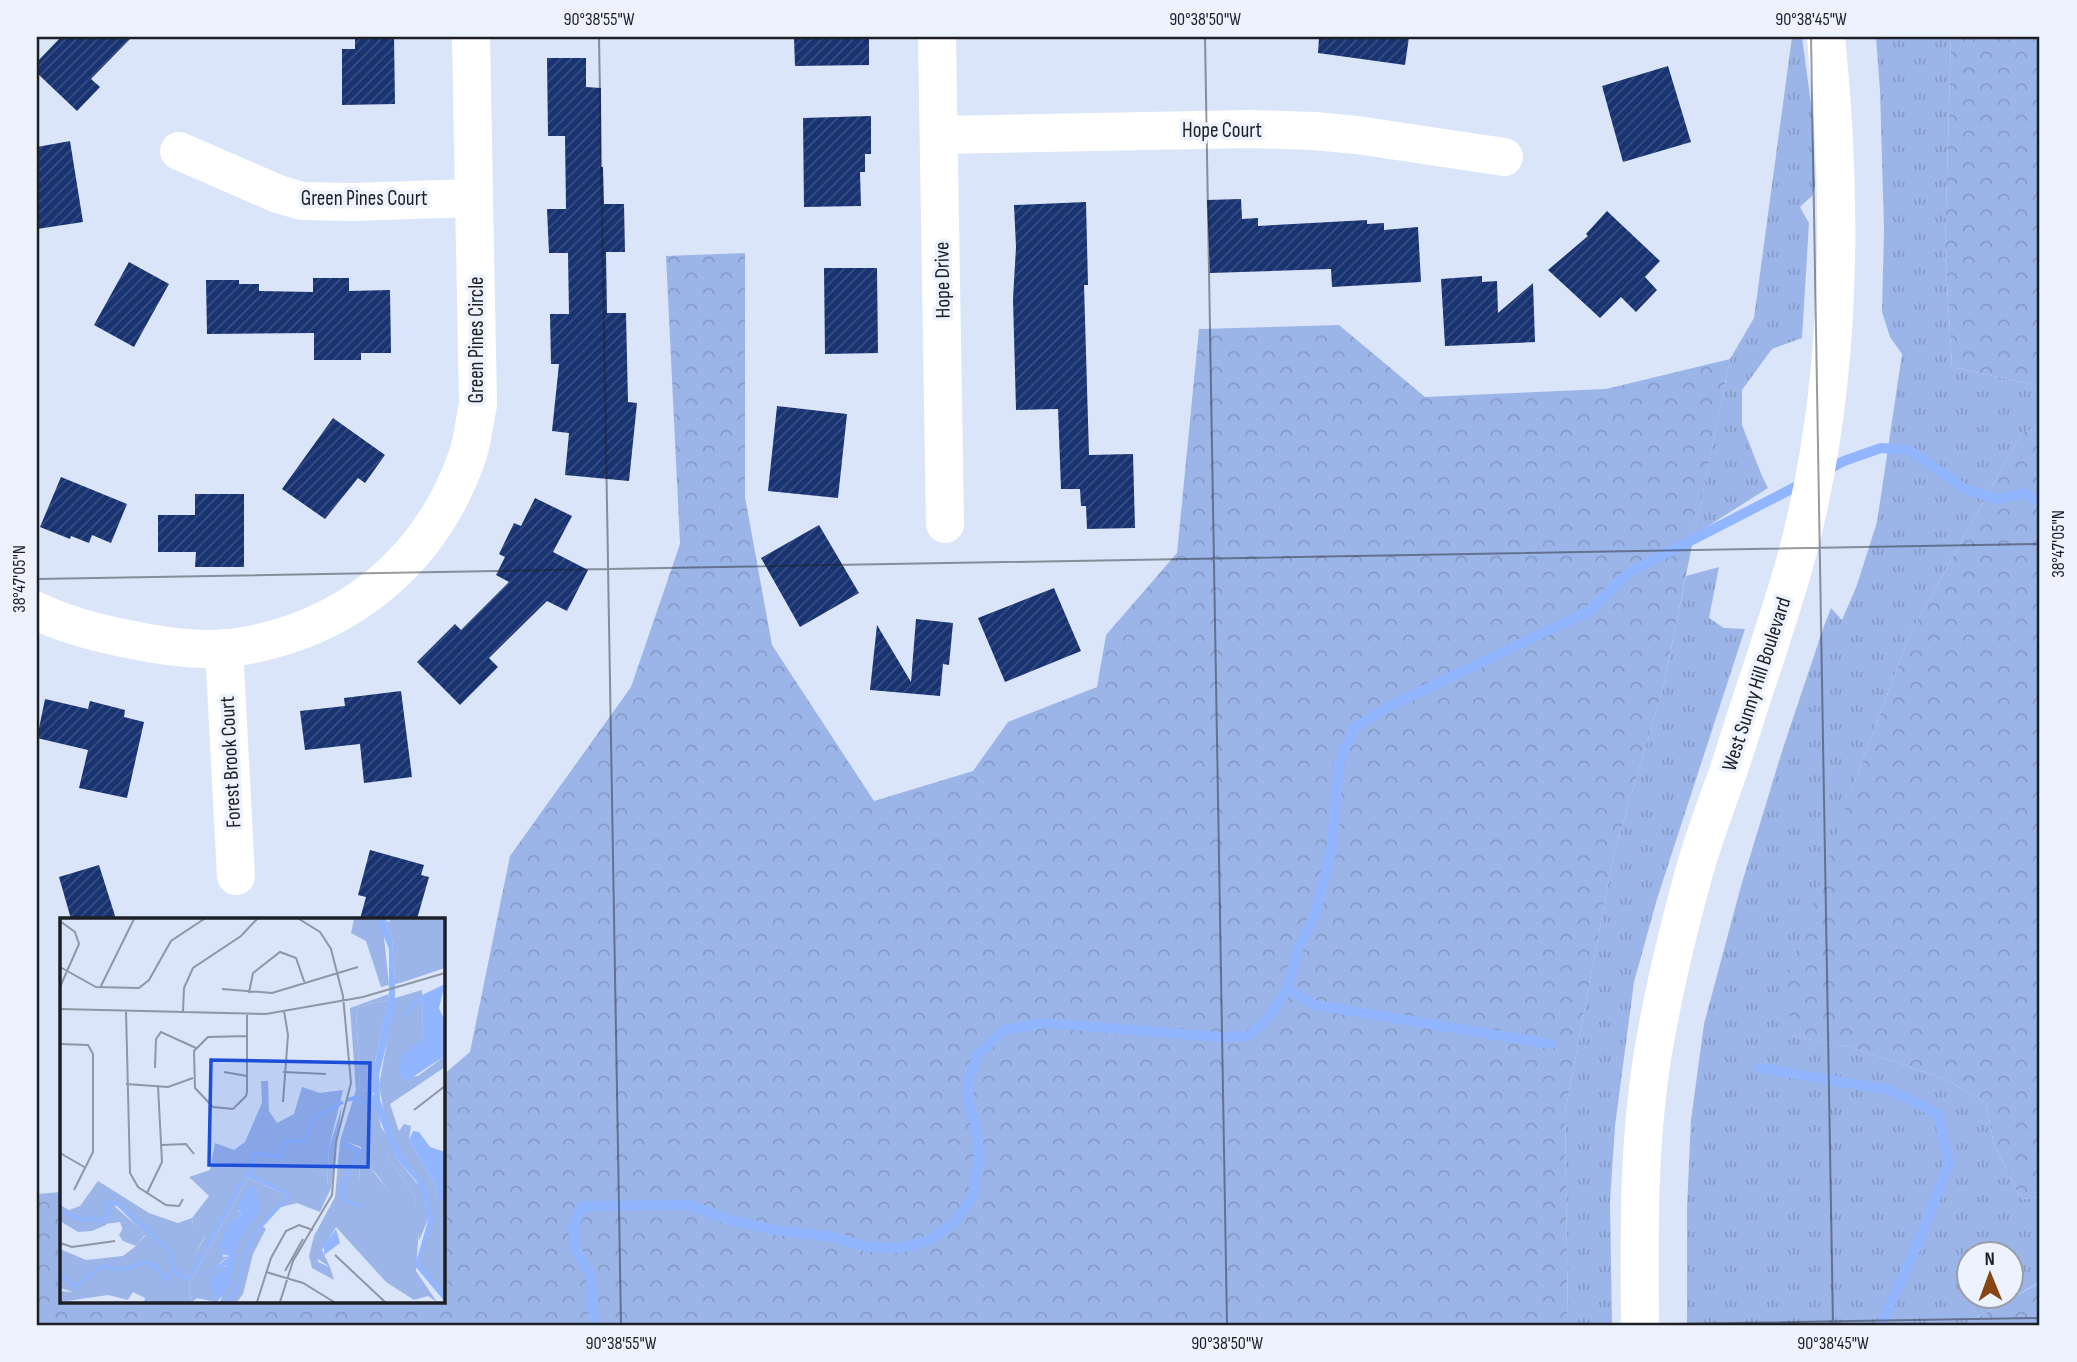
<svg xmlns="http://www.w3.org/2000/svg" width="2077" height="1362" viewBox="0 0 2077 1362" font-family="'Sofia Sans Condensed',sans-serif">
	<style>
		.grass { fill: url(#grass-tufts); fill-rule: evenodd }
		.forest { fill: url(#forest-crowns) }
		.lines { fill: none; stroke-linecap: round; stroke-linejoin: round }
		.stream { stroke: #91b5fe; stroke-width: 10 }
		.building { fill: url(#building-hatch) }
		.minor { stroke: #fff; stroke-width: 38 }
		.ticks { fill: none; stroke: #1c1f26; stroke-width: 2; stroke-opacity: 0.45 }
		.labels { text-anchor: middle; stroke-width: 7; stroke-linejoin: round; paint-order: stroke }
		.street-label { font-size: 21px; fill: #1c1f26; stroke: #ecf2fe }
		.inset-river { fill: none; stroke: #91b5fe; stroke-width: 3.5 }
		.inset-road { fill: none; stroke: #8f96a5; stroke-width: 2 }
		.view { fill: #1d4ed8; fill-opacity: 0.15; stroke: #1d4ed8; stroke-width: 3.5 }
		.inset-edge { fill: none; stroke: #1c1f26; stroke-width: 3.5 }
		.neatline { fill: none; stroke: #1c1f26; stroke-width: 2.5 }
		.ticks-label { font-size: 18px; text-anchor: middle; fill: #1c1f26 }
	</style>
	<defs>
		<pattern id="grass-tufts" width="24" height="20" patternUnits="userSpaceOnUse" patternTransform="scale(1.75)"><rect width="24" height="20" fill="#9cb5e8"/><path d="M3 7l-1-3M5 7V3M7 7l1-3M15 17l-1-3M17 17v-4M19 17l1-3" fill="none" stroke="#869bc7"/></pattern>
		<pattern id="forest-crowns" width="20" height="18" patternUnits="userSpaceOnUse" patternTransform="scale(1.75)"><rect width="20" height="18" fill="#9cb5e8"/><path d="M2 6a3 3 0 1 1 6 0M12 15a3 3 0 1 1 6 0" fill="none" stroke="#869bc7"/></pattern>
		<pattern id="building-hatch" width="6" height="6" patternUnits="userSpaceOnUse" patternTransform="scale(1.75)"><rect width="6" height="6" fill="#183371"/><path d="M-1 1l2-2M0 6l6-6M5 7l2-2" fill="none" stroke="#394e80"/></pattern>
	</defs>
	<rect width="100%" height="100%" fill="#dbe5f9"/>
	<path class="grass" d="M 1792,37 L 1802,37 L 1812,111 L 1815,186 L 1812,196 L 1800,207 L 1809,223 L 1802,338 L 1772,349 L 1742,390 L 1742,425 L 1762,476 L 1768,488 L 1694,535 L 1730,359 L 1754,318 Z
		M 1876,37 L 1951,37 L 1945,248 L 1952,367 L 2035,385 L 2040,379 L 2040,427 L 2022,432 L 1910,634 L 1853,786 L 1792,1036 L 1850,1047 L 1945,1079 L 1986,1103 L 1994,1145 L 2021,1199 L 2040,1197 L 2040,1288 L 2036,1284 L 1964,1325 L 1687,1325 L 1687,1208 L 1691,1120 L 1704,1024 L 1741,886 L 1783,748 L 1824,626 L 1831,608 L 1842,620 L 1857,585 L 1877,522 L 1902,354 L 1890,337 L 1882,312 L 1884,229 L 1880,91 ZM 1968,1254 L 2010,1254 L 2010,1296 L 1968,1296 Z
		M 1719,567 L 1709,618 L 1724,628 L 1745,629 L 1657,899 L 1634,982 L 1615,1126 L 1610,1202 L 1612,1325 L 1568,1325 L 1565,1113 L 1614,853 L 1663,688 L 1686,576 Z"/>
	<path class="forest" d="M 1951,37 L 2040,37 L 2040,379 L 2035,385 L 1952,367 L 1945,248 Z
		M 745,253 L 745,497 L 772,645 L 874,801 L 973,771 L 1008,722 L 1097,687 L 1106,635 L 1177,553 L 1199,329 L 1339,325 L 1425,397 L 1606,389 L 1730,359 L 1663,688 L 1614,853 L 1565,1113 L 1568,1325 L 37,1325 L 37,1194 L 61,1192 L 61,1301 L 443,1301 L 443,1075 L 470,1052 L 510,856 L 631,687 L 680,544 L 666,256 Z
		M 2040,427 L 2040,1197 L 2021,1199 L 1994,1145 L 1986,1103 L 1945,1079 L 1850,1047 L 1791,1036 L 1786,982 L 1853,786 L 1910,634 L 2022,432 Z
		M 2037,1284 L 2040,1288 L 2040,1325 L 1964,1325 Z"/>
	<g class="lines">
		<path class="stream" d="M 1825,471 L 1844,461 L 1881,448 L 1909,450 L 1965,489 L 1996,499 L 2024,493 L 2040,502
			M 1287,989 L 1315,1005 L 1551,1044
			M 1760,1068 L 1890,1090 L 1938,1114 L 1949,1163 L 1920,1239 L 1881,1325
			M 594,1325 L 591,1276 L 575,1248 L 573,1228 L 582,1206 L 689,1205 L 730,1220 L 775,1230 L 834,1237 L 867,1247 L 901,1248 L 929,1240 L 955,1222 L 972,1197 L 979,1160 L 977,1130 L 969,1104 L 968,1081 L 978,1054 L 1004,1030 L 1045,1023 L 1219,1037 L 1249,1036 L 1272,1014 L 1287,989 L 1298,949 L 1315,915 L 1331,853 L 1339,764 L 1354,728 L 1388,707 L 1589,611 L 1628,573 L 1803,483"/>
	</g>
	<path class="building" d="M 61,37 L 132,37 L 91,79 L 100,87 L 77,111 L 37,73 L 37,62 Z
		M 355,37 L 394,37 L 395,104 L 342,105 L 342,49 L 355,49 Z
		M 794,37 L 869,37 L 869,65 L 795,66 Z
		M 1319,37 L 1409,37 L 1405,65 L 1318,53 Z
		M 547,58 L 586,58 L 586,87 L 601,88 L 601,167 L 603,167 L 604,204 L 624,204 L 625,252 L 606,252 L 607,313 L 626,313 L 628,402 L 637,403 L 629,481 L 565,475 L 569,433 L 552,431 L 559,364 L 551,364 L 550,314 L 569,314 L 568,253 L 549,253 L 547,209 L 566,209 L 565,136 L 548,136 Z
		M 1668,66 L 1691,142 L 1623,162 L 1602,86 Z
		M 871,116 L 871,154 L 865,154 L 865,172 L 860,172 L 861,206 L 804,207 L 803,118 Z
		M 70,141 L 83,222 L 37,229 L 37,147 Z
		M 1241,199 L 1242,219 L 1258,218 L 1258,226 L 1367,220 L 1367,224 L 1384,223 L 1384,230 L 1418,227 L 1421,282 L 1332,287 L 1331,269 L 1210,273 L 1207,200 Z
		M 1086,202 L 1088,285 L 1084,285 L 1089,455 L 1133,454 L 1135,528 L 1087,529 L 1086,506 L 1081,506 L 1080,489 L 1061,489 L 1058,409 L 1016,410 L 1013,299 L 1016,247 L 1014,205 Z
		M 1607,211 L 1660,261 L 1645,277 L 1657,290 L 1636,312 L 1621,297 L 1600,318 L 1548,270 L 1588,236 L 1586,234 Z
		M 129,262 L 169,284 L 134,347 L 94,325 Z
		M 824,268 L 877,268 L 878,353 L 825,354 Z
		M 1482,276 L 1482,282 L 1497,281 L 1498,313 L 1533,283 L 1535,342 L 1445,346 L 1441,279 Z
		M 313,278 L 349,278 L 349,291 L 390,290 L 391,353 L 361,353 L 361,360 L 314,360 L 314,333 L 207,334 L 206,280 L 239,280 L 239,284 L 259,284 L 259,291 L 313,292 Z
		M 777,406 L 847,414 L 838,498 L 768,491 Z
		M 333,418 L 385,455 L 365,483 L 358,478 L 325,519 L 282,489 Z
		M 61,477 L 127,504 L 111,543 L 92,535 L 89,543 L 71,536 L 70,539 L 40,527 Z
		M 195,494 L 244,494 L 244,567 L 195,567 L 196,552 L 158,552 L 158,515 L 195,515 Z
		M 535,498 L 572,516 L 553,552 L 588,570 L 567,611 L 547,601 L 489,658 L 498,667 L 460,705 L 417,662 L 455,624 L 461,630 L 509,582 L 496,575 L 505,557 L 499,554 L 514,523 L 521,526 Z
		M 819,525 L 859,593 L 800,627 L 761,558 Z
		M 1054,588 L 1081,651 L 1005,682 L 978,618 Z
		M 916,619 L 953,623 L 949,665 L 943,664 L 940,696 L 870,690 L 877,625 L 911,682 Z
		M 401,691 L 412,777 L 364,783 L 360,744 L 305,750 L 300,711 L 345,706 L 344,698 Z
		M 45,699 L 88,709 L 90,701 L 125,710 L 124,717 L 144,722 L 127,798 L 79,788 L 88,750 L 37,738 Z
		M 370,850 L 424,865 L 421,875 L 429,877 L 417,919 L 360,919 L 366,897 L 358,895 Z
		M 99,865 L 116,919 L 71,919 L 59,877 Z"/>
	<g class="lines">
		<path class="minor" d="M 937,37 L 945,524
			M 939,135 L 1251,129 L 1314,131 L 1357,135 L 1504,157
			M 179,151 L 278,194 L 302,201 L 352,202 L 474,198
			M 37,611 C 65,625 97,633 128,639 C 165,647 206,653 244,646 C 350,627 431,560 467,457 C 473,441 474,422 478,405 L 471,37
			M 224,648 L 236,876
			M 1640,1325 C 1639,1230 1638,1130 1656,1036 C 1666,980 1680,923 1695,869 C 1704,837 1716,806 1727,775 C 1740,737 1751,699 1764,662 C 1777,620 1792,578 1802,535 C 1842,373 1843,202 1826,37"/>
	</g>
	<path class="ticks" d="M 599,37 L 621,1325M 1205,37 L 1227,1325M 1811,37 L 1833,1325M 37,579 L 2040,544M 1614,1325 L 2040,1318"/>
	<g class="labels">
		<g class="street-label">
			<text x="1222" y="137">Hope Court</text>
			<text x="364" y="205">Green Pines Court</text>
			<text transform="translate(942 280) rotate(-91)" y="7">Hope Drive</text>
			<text transform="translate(476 340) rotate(-90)" y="7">Green Pines Circle</text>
			<text transform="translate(1756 684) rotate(-72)" y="7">West Sunny Hill Boulevard</text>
			<text transform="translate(230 762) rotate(-93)" y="7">Forest Brook Court</text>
		</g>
	</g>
	<g transform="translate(60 918)">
		<rect width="385" height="385" fill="#dbe5f9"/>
		<path d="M 329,1 L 385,1 L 385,50 L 340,65 ZM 329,76 L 328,82 L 296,89 L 300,173 L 315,172 L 287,224 L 312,236 L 327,237 L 355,280 L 359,309 L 356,353 L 377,384 L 368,378 L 354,382 L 326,364 L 276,309 L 262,332 L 270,349 L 256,340 L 254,318 L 275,279 L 280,223 L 296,172 L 290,90 ZM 305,244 L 317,257 L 328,272 L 300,263 L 299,247 ZM 282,188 L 271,270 L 260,294 L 237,285 L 218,290 L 202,308 L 206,311 L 193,336 L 183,376 L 177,384 L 160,384 L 190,268 L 148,352 L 157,384 L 137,380 L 131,384 L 129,366 L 188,260 L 221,275 L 267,268 L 269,230 ZM 53,287 L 86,316 L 76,327 L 64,315 L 60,304 L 46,306 ZM 89,295 L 118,305 L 132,300 L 133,308 L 145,317 L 135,337 L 121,338 L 108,326 L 86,302 Z" fill="#9cb5e8" fill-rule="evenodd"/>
		<path d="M 294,1 L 317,1 L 323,9 L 329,67 L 321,69 L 306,23 L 291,15 ZM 325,1 L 333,7 L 336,20 L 340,65 L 335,66 L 332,19 ZM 362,72 L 363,123 L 341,159 L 358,158 L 385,138 L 385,149 L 330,186 L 339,213 L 344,206 L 351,208 L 349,222 L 376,268 L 377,279 L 385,278 L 385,382 L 361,354 L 358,344 L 369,299 L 359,323 L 355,280 L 327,237 L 304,237 L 301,229 L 287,224 L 305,178 L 314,177 L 321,209 L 333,225 L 336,240 L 361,270 L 368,294 L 367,271 L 345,244 L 326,206 L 319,167 L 335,80 ZM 328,82 L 314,150 L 315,172 L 300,173 L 296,89 ZM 201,163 L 208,163 L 209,193 L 217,205 L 234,196 L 242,169 L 260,175 L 283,172 L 269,230 L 267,268 L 260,283 L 233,280 L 188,260 L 129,366 L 131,384 L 84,384 L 85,380 L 73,374 L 68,382 L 48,377 L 0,384 L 0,373 L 13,374 L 0,370 L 0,331 L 26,342 L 63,338 L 76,328 L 63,323 L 59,317 L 63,310 L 76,327 L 86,317 L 56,287 L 46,307 L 32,313 L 18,314 L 0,303 L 0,287 L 9,292 L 20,288 L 38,263 L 89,295 L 88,304 L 121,337 L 135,337 L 145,318 L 133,308 L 132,300 L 149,278 L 129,259 L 150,252 L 155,225 L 174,232 L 185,224 L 202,185 ZM 305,243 L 328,272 L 333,283 L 325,290 L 314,293 L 290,288 L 282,278 L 281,268 L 300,263 L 299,247 ZM 254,318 L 258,344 L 270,349 L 274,362 L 252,350 L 249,338 Z" fill="#9cb5e8"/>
		<path d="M 191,266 L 213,275 L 213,289 L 183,327 L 173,366 L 160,384 L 170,371 L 177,326 L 200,293 L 195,269 L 186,272 L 178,293 L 182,296 L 171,303 L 161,324 L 163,339 L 170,338 L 162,343 L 149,355 L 156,350 L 168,348 L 151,363 L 157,384 L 137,380 L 132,384 L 133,374 L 186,269 Z" fill="#9cb5e8"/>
		<path d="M 317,1 L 325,1 L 332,19 L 335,64 L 335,90 L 319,157 L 320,182 L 341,236 L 367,271 L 374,304 L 359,343 L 385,376 L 385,384 L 355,348 L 369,299 L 366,287 L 357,264 L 336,240 L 314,188 L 314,150 L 329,76 L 329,31 ZM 385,66 L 379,90 L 385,103 L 385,138 L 345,164 L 340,156 L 341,137 L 363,120 L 362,77 ZM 353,213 L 359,214 L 370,229 L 385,234 L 385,281 L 377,282 L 376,268 L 349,222 ZM 195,268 L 200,293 L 177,326 L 171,366 L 157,384 L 149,362 L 167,347 L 144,357 L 170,338 L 160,336 L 161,324 L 171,303 L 182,296 L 177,291 L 188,269 ZM 276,311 L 280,325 L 264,337 L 264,327 Z" fill="#91b5fe"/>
		<path class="inset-river" d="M 343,97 L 361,79M 288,182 L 296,179 L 314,188M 284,226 L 299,234 L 283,266 L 283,281 L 301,289M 188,256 L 228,276 L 226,281M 184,261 L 194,249 L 194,235 L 220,239 L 226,223 L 245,223 L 254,200 L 283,184M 0,293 L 26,303 L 32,298 L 39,303 L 48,298 L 47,284 L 59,286 L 112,335 L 112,348 L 121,359 L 129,360 L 144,334M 146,331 L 182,263M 0,360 L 3,358 L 15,369 L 42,348 L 63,352 L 84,344 L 97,348 L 105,362 L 114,352M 166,384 L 176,374 L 192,318 L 224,283"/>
		<path class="inset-road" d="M 0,3 L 15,14 L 19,26 L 0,69M 0,49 L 36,69 L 79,70 L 89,62 L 111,23 L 144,1M 40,70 L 74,1M 162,71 L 212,75 L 298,49M 189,75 L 193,55 L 220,34 L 236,40 L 245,66M 0,91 L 206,96 L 303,79 L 385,55M 66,93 L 70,255 L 78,269 L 106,287 L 119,288 L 123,281M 123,94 L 124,70 L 133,50 L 181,18 L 197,1M 187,97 L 187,174 L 186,178 L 173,191 L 153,189 L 135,170 L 134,133 L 148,119 L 187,118M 0,126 L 28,127 L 33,136 L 33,234 L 14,272M 95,150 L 96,121 L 101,114 L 136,130M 164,154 L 187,158M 223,154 L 266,156M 66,166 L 108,169 L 133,160M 223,184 L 228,117 L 224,93M 354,192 L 385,168M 102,227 L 126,226 L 134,236M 0,235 L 26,250M 87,275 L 102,244 L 98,168M 0,325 L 12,329 L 55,323M 275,337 L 325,384M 225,353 L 243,321M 206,354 L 243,365 L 274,384M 197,384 L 211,340 L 226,313 L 239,307 L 253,312M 220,384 L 233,343 L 272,277 L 276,224 L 291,165 L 283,78 L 271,31 L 260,14 L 239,1"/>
		<path class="view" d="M 151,142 L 310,145 L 308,249 L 149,247 Z"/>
		<rect width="385" height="385" class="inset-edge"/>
	</g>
	<rect width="2077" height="1362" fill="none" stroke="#ecf2fe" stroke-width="77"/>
	<g transform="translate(1990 1275) rotate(359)"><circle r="33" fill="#ecf2fe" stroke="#999ea8" stroke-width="2"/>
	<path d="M0-5L12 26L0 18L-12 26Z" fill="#874611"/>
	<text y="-10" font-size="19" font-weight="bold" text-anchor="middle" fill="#1c1f26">N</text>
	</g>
	<rect x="38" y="38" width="2000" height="1286" class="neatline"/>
	<g class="ticks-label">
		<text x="599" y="25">90°38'55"W</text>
		<text x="1205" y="25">90°38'50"W</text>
		<text x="1811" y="25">90°38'45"W</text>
		<text transform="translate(2058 544) rotate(-90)" y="6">38°47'05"N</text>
		<text transform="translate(19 579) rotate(-90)" y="6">38°47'05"N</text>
		<text x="621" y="1349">90°38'55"W</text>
		<text x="1227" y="1349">90°38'50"W</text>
		<text x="1833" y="1349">90°38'45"W</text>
	</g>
</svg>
